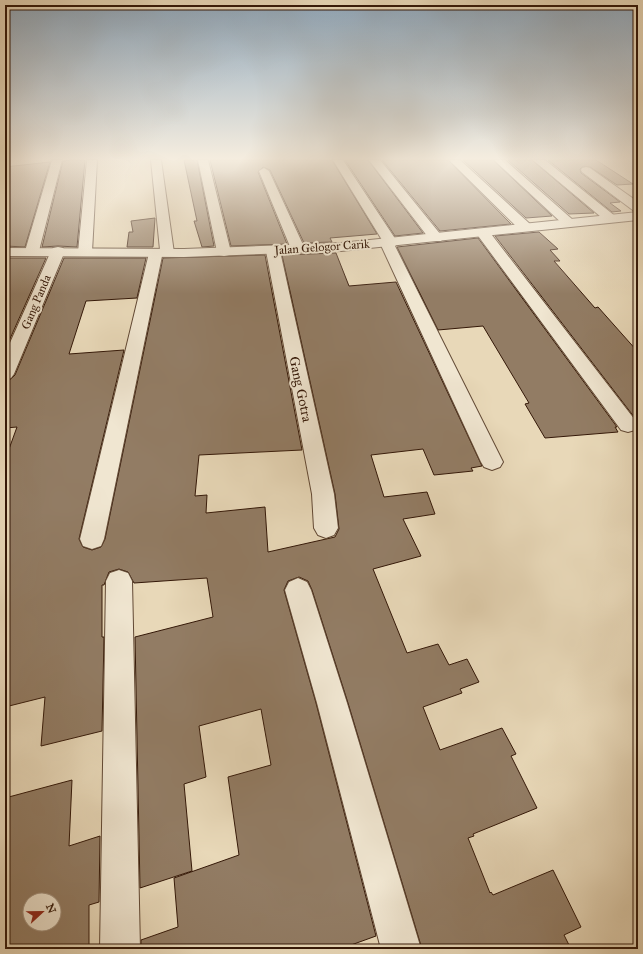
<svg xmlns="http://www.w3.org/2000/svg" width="643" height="954" viewBox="0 0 643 954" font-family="'IM FELL Great Primer',serif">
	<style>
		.building { fill: #927c64; stroke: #341808; fill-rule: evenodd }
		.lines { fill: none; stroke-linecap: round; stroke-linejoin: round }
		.minor-casing { stroke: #614834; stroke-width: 2 }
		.tertiary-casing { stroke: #614834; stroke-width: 2 }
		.minor { fill: #f0e6d1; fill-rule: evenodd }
		.tertiary { fill: #f0e6d1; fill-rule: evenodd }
		.labels { text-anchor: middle; stroke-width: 4; stroke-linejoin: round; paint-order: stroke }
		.far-street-label { font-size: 12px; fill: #341808; stroke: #f0e6d1 }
		.street-label { font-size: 14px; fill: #341808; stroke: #f0e6d1 }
	</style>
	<rect width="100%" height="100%" fill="#e8d8b8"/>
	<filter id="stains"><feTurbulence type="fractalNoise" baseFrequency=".005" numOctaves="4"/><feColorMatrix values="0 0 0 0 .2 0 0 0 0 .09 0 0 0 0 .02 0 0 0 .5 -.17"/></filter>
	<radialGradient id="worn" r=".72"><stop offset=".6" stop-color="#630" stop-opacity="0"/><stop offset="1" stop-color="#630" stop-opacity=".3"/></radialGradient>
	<path class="building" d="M 70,160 L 85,160 L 77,247 L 58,246 L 42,247 L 63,161 Z
		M 184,160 L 197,160 L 214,246 L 202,247 L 194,221 L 197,221 Z
		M 210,160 L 332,160 L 377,234 L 330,238 L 332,242 L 304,243 L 270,170 L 263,167 L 258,172 L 287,244 L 231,246 Z
		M 345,160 L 368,160 L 423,233 L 395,236 Z
		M 382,160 L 448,160 L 511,224 L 440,231 Z
		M 463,160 L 493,160 L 552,216 L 526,218 Z
		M 508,160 L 532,160 L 594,213 L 569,214 Z
		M 548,160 L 596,160 L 633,184 L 617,185 L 590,167 L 582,167 L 580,169 L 581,173 L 620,202 L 610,203 L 621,211 L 612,212 Z
		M 50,162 L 25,247 L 5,246 L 5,167 Z
		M 155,218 L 153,247 L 127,247 L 129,232 L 133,232 L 131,221 Z
		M 539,232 L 558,249 L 550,250 L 560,261 L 554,261 L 595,308 L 598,307 L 638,352 L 638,422 L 495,236 Z
		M 478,238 L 617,427 L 615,427 L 618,432 L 545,438 L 525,404 L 529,403 L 483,326 L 438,330 L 397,247 Z
		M 336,253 L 349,286 L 396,282 L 482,466 L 471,468 L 473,471 L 434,475 L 423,449 L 371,455 L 384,497 L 427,492 L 435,514 L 403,519 L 421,556 L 373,569 L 407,653 L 438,644 L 449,665 L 467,659 L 479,682 L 460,689 L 462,693 L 423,707 L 440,750 L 502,728 L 516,754 L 511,756 L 537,808 L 473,834 L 474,836 L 468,838 L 490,893 L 491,892 L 493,895 L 553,870 L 581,927 L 564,935 L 571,949 L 422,949 L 348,703 L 312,590 L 308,581 L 299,577 L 288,581 L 284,590 L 316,703 L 376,936 L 340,949 L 141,949 L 141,940 L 178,927 L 174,878 L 239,855 L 228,777 L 271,765 L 261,709 L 199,726 L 206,777 L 184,784 L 192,871 L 140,888 L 135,637 L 213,617 L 207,578 L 134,583 L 128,572 L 119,569 L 109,572 L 104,585 L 102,585 L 102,637 L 104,637 L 102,731 L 41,746 L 45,697 L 5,707 L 5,460 L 17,427 L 5,428 L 5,381 L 11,379 L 15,375 L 64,258 L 146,258 L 137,298 L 86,301 L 69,354 L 124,350 L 79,539 L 83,547 L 92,550 L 101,547 L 105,539 L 163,258 L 265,255 L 302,450 L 199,455 L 195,496 L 207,495 L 206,513 L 265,507 L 268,552 L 335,537 L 339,529 L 335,494 L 282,255 Z
		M 5,258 L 46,258 L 5,350 Z
		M 72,780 L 69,846 L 100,836 L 99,902 L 89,905 L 89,949 L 5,949 L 5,798 ZM 30,900 L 54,900 L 54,924 L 30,924 Z"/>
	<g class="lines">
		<g class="minor-casing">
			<path id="minor" d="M 52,160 L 62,160 L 39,251 L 37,254 L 32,255 L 27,254 L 25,251 Z
				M 87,160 L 97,160 L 92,252 L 90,255 L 85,256 L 80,255 L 78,252 Z
				M 151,160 L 161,160 L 174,253 L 172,256 L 162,256 L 104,539 L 101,546 L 92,549 L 83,546 L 80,539 L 149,253 L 151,250 L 160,250 Z
				M 198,160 L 208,160 L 231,252 L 229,255 L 224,256 L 219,255 L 217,252 Z
				M 333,160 L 343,160 L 398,243 L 395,246 L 503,462 L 500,467 L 492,470 L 484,467 L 481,462 L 380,243 L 382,240 Z
				M 369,160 L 380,160 L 441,235 L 443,238 L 441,241 L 431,241 Z
				M 449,160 L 460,160 L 530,224 L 531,227 L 530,230 L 520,230 Z
				M 494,160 L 505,160 L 573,220 L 575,223 L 573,226 L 565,226 Z
				M 533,160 L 545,160 L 615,216 L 617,219 L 615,222 L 607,222 Z
				M 586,167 L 590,168 L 638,202 L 638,212 L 634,211 L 582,172 L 581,170 L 582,168 Z
				M 264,168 L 269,171 L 305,249 L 303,252 L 293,252 L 291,249 L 259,171 Z
				M 483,229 L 488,230 L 635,420 L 638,425 L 635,430 L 628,432 L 621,430 L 476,233 L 478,230 Z
				M 58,247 L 63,248 L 65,251 L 14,374 L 11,378 L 5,380 L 5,354 L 51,251 L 53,248 Z
				M 273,247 L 278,248 L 280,251 L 334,494 L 338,528 L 334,535 L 326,538 L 318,535 L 314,528 L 312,494 L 266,251 L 268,248 Z
				M 119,570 L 128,573 L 132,581 L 140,949 L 100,949 L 106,581 L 110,573 Z
				M 298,578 L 307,582 L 311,590 L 347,703 L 421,949 L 381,949 L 317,703 L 285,590 L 289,582 Z"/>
		</g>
		<g class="tertiary-casing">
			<path id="tertiary" d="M 638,212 L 638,220 L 341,251 L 184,257 L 5,256 L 5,248 L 184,249 L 341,243 Z"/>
		</g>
		<use href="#minor" class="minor"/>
		<use href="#tertiary" class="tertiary"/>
	</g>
	<linearGradient id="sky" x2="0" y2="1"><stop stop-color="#8fa8bd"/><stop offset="0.54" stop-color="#f5eddf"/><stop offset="1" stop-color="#f5eddf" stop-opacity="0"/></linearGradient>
	<rect width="643" height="294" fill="url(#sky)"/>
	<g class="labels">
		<g class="far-street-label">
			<text transform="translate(322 247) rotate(-4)" y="4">Jalan Gelogor Carik</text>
			<text transform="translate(36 302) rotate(-67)" y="4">Gang Panda</text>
		</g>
		<g class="street-label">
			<text transform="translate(301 389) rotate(78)" y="5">Gang Gotra</text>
		</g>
	</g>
	<rect width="643" height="954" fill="none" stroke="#e8d8b8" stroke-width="20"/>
	<rect x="6" y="6" width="631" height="942" fill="none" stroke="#341808" stroke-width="2"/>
	<rect x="10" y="10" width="623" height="934" fill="none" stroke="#341808"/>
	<g transform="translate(42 912) rotate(68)"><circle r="19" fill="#f0e6d1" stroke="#a59481"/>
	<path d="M0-3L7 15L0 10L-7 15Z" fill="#8f2418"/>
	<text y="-6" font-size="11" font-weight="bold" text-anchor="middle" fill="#341808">N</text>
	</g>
	<rect width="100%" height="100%" filter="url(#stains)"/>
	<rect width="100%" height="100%" fill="url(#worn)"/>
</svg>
